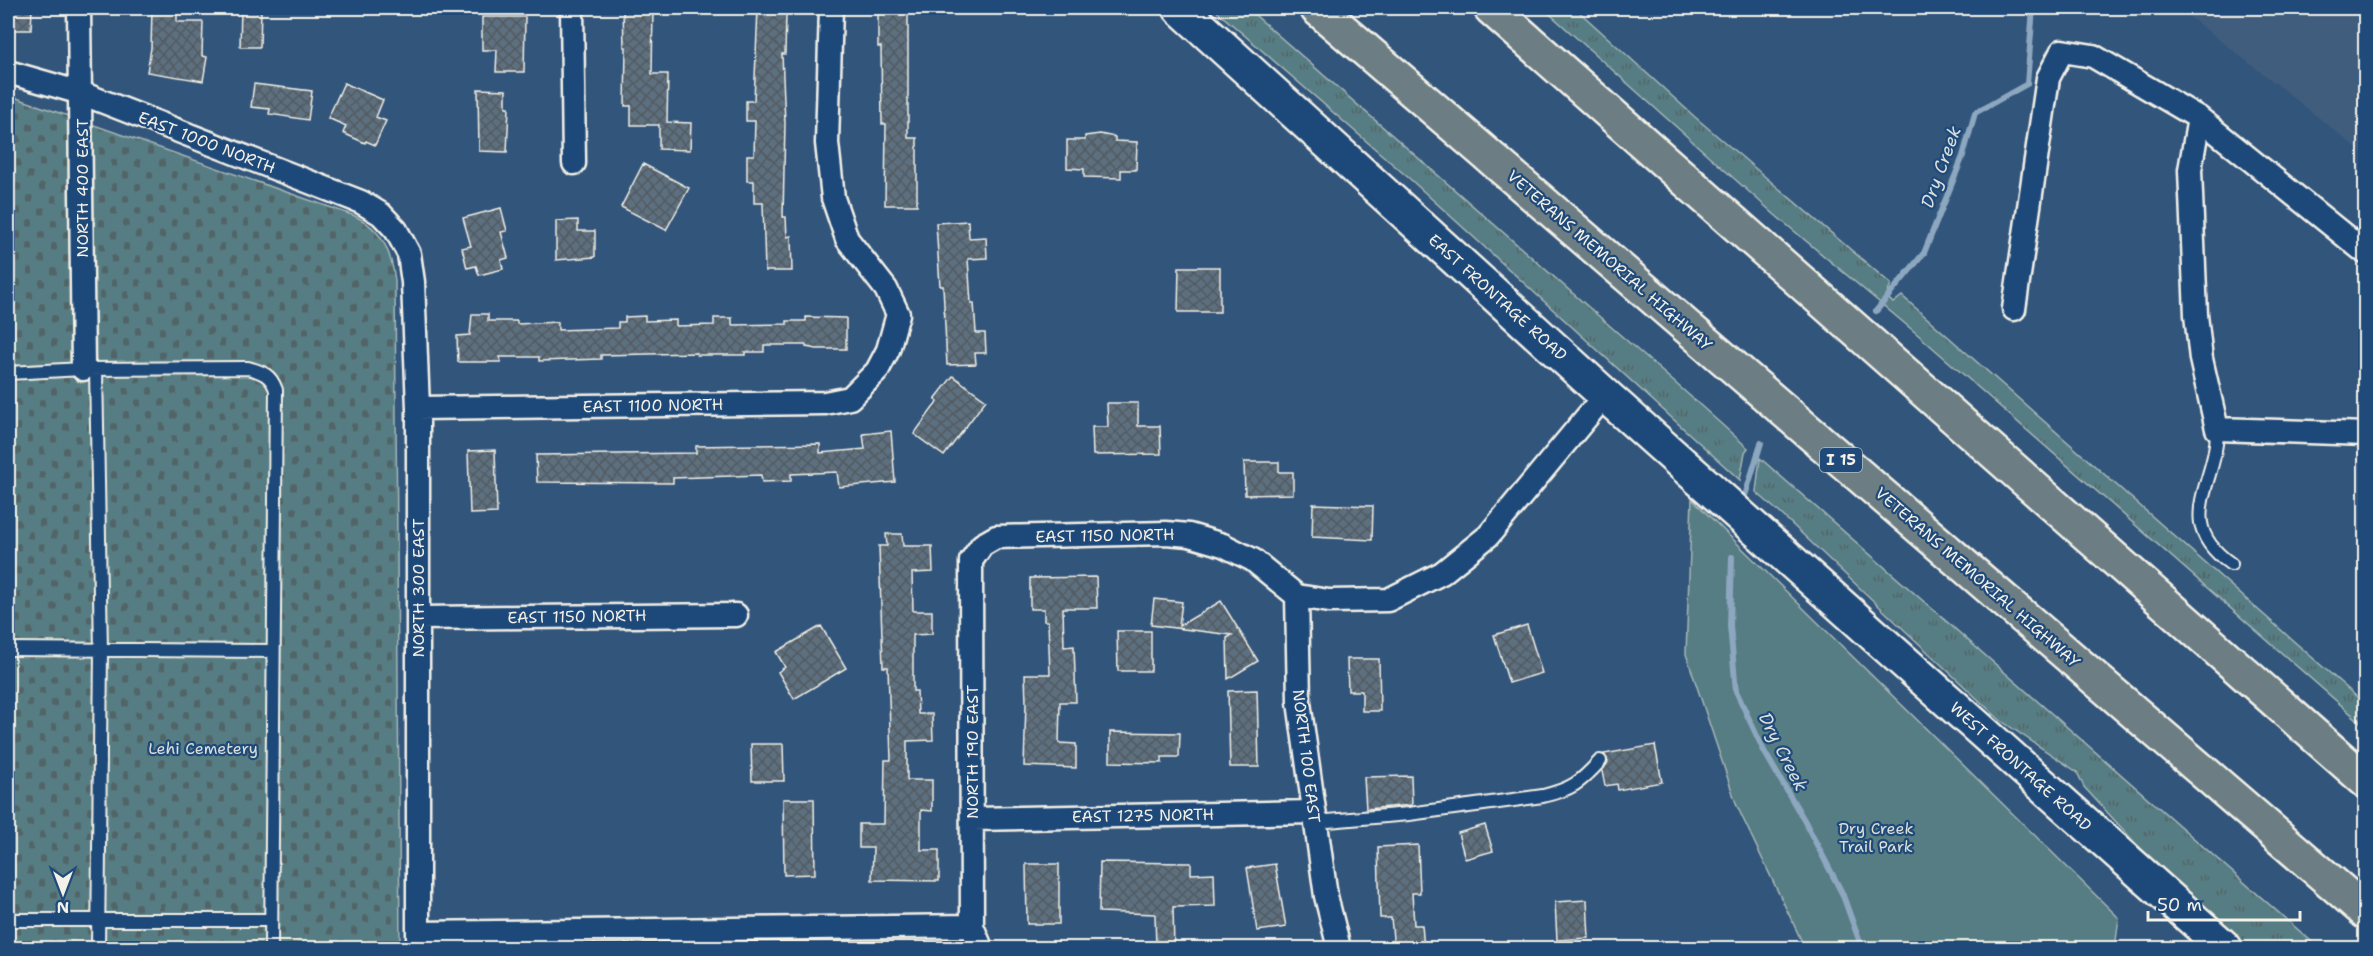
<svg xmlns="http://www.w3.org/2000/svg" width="2373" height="956" viewBox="0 0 2373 956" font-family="'Shantell Sans',sans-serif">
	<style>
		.built { fill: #3f5d7d }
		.grass { fill: url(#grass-tufts); stroke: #a6b7b6; stroke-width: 1.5 }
		.cemetery { fill: url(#cemetery-stones); stroke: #a6b7b6; stroke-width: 1.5 }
		.park { fill: #577d83; stroke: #a6b7b6; stroke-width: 1.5 }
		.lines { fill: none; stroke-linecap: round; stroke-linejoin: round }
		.stream { stroke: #8ca7bf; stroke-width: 6 }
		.building { fill: url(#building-cross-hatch); stroke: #f4f1e8; stroke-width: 1.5 }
		.lane-casing { stroke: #f4f1e8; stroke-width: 16 }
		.street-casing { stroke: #f4f1e8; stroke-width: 27 }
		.secondary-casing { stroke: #f4f1e8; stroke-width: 38 }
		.highway-casing { stroke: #f4f1e8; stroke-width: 38 }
		.lane { stroke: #1f4a7a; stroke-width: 12 }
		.street { stroke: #1f4a7a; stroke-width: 22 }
		.secondary { stroke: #1f4a7a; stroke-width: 33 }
		.highway { stroke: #6c7e84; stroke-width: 33 }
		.labels { text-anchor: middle; stroke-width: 4.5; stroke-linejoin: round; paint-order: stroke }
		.shield { fill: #1f4a7a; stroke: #b4bfc7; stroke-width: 1.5 }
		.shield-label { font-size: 15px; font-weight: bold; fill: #f4f1e8 }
		.street-label { font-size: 16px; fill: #f4f1e8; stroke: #1f4a7a }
		.park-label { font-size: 16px; fill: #dce0d9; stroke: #1f4a7a }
		.water-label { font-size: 18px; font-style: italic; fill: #dadfde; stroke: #1f4a7a }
	</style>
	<defs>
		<pattern id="grass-tufts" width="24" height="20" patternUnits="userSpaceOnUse" patternTransform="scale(1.5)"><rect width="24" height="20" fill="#577d83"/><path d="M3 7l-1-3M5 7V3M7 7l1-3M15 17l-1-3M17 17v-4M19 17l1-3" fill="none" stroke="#516568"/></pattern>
		<pattern id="cemetery-stones" width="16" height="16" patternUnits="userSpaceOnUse" patternTransform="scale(1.5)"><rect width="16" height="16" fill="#577d83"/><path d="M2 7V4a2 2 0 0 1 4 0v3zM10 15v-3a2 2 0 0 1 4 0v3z" fill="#516568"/></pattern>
		<pattern id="building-cross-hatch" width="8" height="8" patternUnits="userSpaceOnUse" patternTransform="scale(1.5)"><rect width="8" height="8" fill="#5d707f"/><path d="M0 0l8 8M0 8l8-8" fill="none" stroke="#525a60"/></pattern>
	</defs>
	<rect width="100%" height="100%" fill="#32557c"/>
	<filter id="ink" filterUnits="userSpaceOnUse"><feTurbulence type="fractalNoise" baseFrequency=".0167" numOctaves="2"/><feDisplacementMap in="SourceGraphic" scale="12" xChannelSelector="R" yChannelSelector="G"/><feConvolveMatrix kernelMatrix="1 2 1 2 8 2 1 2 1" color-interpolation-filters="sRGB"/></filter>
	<g filter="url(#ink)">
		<path class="built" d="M 2178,8 L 2365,8 L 2365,155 L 2279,86 Z"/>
		<path class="grass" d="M 1213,8 L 1247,8 L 1690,396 L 1748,448 L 1745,452 L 1740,480 L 1411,180 Z
			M 1543,8 L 1575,8 L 1695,117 L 1891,284 L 1886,296 L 1893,303 L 1902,296 L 2365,704 L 2365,726 L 1916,333 L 1775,215 Z
			M 1760,458 L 2319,948 L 2248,948 L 2175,886 L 2084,787 L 2077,772 L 2000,720 L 1781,514 L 1756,492 Z"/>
		<path class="cemetery" d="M 8,95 L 355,216 C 382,229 391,252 395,280 L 400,948 L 8,948 Z"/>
		<path class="park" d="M 1692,499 L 2119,918 L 2115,948 L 1805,948 L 1737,806 L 1686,654 Z"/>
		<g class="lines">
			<path class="stream" d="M 1876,311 L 1924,253 L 1963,156 L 1975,113 L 2027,84 L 2033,8
				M 1745,496 L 1761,443
				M 1732,557 L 1730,626 L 1736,691 L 1764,751 L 1804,820 L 1842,893 L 1862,948"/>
		</g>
		<path class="building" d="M 8,8 L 32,8 L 31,30 L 8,30 Z
			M 152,8 L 177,8 L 177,22 L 203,22 L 202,56 L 207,57 L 203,81 L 147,72 L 151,48 Z
			M 623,8 L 653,8 L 652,74 L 668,74 L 667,122 L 691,123 L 690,150 L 659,149 L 659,125 L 631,125 L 631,106 L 625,106 L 626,47 L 624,47 Z
			M 758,8 L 785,8 L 786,14 L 785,54 L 782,54 L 785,123 L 783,217 L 786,217 L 787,237 L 791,236 L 792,271 L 765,271 L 763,203 L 754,203 L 754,181 L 747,181 L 747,155 L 754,155 L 755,121 L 746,121 L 746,101 L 754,101 Z
			M 878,8 L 908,8 L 908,138 L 917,138 L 917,205 L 885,205 L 886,124 L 882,124 L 881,47 L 878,47 Z
			M 241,9 L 261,9 L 260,47 L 240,47 Z
			M 482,17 L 525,17 L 524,72 L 496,72 L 497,50 L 482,50 Z
			M 344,83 L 383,100 L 376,117 L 386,121 L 375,145 L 366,141 L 365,143 L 343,133 L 346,126 L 328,118 Z
			M 254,84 L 312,91 L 308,120 L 269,114 L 270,109 L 251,107 Z
			M 478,89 L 506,90 L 506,107 L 509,107 L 507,152 L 479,151 Z
			M 1100,134 L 1115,137 L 1115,141 L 1137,142 L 1136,170 L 1121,170 L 1121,178 L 1084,177 L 1084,169 L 1067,168 L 1067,140 L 1085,140 L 1085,136 Z
			M 643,164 L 689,188 L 666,230 L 621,207 Z
			M 501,208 L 507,231 L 501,232 L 508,258 L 501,260 L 503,269 L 479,275 L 476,266 L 467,268 L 462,248 L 471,246 L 463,218 Z
			M 578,220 L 578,231 L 595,231 L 595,257 L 556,260 L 556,221 Z
			M 968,221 L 969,238 L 986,237 L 987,258 L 968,259 L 971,303 L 974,303 L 976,333 L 985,333 L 986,353 L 975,353 L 976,364 L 947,365 L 943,286 L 940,286 L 936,223 Z
			M 1179,267 L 1220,267 L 1220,312 L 1178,312 Z
			M 472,314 L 488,314 L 488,321 L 517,321 L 517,324 L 558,322 L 558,330 L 618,328 L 618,322 L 625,322 L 625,317 L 645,316 L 645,321 L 676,320 L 676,326 L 714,325 L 714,318 L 732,318 L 732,325 L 787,324 L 787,321 L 806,321 L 806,317 L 846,318 L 846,349 L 817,349 L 806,347 L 806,345 L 764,345 L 764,352 L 745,352 L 745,355 L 697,355 L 697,353 L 601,355 L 601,359 L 539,361 L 539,357 L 500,357 L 501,362 L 458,362 L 457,336 L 470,335 Z
			M 953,376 L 986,400 L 944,456 L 914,434 L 938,401 L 935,399 Z
			M 1107,403 L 1138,403 L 1138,426 L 1160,426 L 1161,454 L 1093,455 L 1092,427 L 1108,427 Z
			M 891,431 L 895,482 L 839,487 L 837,472 L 791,474 L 791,481 L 762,482 L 761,475 L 673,478 L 673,483 L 537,482 L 536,455 L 696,453 L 696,446 L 820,444 L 820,453 L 865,449 L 863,434 Z
			M 495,450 L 497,513 L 470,514 L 468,451 Z
			M 1244,462 L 1279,462 L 1279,472 L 1293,472 L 1293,494 L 1245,495 Z
			M 1313,504 L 1373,506 L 1372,540 L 1312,537 Z
			M 886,534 L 902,534 L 903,546 L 932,546 L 933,572 L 912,573 L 913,611 L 932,611 L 932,634 L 913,635 L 913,691 L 917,691 L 918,714 L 932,714 L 933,740 L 907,741 L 907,780 L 932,780 L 932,811 L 921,810 L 921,850 L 939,850 L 939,881 L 872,880 L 873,848 L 859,848 L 859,824 L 884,824 L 885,760 L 891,760 L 888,667 L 883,667 L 879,546 L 887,546 Z
			M 1096,577 L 1097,608 L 1063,608 L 1064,647 L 1074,646 L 1076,702 L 1060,702 L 1059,743 L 1076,744 L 1076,768 L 1024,766 L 1026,703 L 1025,674 L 1050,674 L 1048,621 L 1044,621 L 1044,609 L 1030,609 L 1030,578 Z
			M 1154,599 L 1182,602 L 1179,626 L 1221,601 L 1258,661 L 1228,679 L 1227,638 L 1232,635 L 1151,625 Z
			M 1527,625 L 1542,673 L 1509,683 L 1494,635 Z
			M 821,626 L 846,668 L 794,699 L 778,672 L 785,667 L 776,652 Z
			M 1117,631 L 1151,631 L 1151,671 L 1118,671 Z
			M 1347,659 L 1379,659 L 1380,711 L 1362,711 L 1362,691 L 1348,691 Z
			M 1257,690 L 1259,767 L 1230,767 L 1228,691 Z
			M 1110,732 L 1180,733 L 1179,757 L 1162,757 L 1162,763 L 1110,762 Z
			M 751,744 L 783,744 L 784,781 L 752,781 Z
			M 1655,745 L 1662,782 L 1618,790 L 1617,784 L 1605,786 L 1602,771 L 1608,762 L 1604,754 Z
			M 1411,776 L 1412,805 L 1366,809 L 1364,777 Z
			M 783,799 L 814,799 L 815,874 L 784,875 Z
			M 1485,825 L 1493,851 L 1465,859 L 1458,833 Z
			M 1418,845 L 1420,893 L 1412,893 L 1414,925 L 1422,925 L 1424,948 L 1394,948 L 1391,918 L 1380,918 L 1378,847 Z
			M 1100,862 L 1191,863 L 1191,874 L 1214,873 L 1215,906 L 1173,907 L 1174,948 L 1156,948 L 1155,914 L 1099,912 Z
			M 1026,864 L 1059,864 L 1059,924 L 1027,924 Z
			M 1275,864 L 1286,927 L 1257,931 L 1247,868 Z
			M 1587,900 L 1589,938 L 1557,940 L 1555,902 Z"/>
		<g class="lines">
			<g class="lane-casing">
				<path id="lane" d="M 96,369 L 101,651 L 98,948
					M 8,373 L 83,369 L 248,368 C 263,372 271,375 276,390 L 271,948
					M 2217,429 C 2218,483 2171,522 2231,564
					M 8,649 L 273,651
					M 1316,822 L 1409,814 L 1543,796 C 1572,789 1580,783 1600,761
					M 8,920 L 271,920"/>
			</g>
			<g class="street-casing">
				<path id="street" d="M 79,8 L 83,369
					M 572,8 L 574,163
					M 8,72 L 81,93 L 361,202 L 381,214 L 396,230 L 409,254 L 413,282 L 418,408 L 418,948
					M 2199,118 L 2190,170 L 2196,315 L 2201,359 L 2217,429 L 2366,434
					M 2014,309 L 2048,78 L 2062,51 L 2093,56 L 2199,118 L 2366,253
					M 418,408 L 825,403 L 850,398 L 877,371 L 888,350 L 898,314 L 886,289 L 847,239 L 833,198 L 827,143 L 831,8
					M 1297,596 L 1299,702 L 1326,896 L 1339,948
					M 418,618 L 736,615
					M 973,819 L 1314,812
					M 418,933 L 972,926
					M 981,948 L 972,926 L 971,561 L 982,545 L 996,537 L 1166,533 L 1189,535 L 1223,545 L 1253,560 L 1297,596 L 1329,601 L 1388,600 L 1442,573 L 1488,536 L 1605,395"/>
			</g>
			<g class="secondary-casing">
				<path id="secondary" d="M 1180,8 L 1605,395 L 2225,948"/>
			</g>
			<g class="highway-casing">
				<path id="highway" d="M 1317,8 L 2366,912
					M 1491,8 L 2366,781"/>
			</g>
			<use href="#lane" class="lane"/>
			<use href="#street" class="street"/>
			<use href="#secondary" class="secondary"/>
			<use href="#highway" class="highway"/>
		</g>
	</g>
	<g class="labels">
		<rect class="shield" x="1820" y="448" width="42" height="24" rx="4.5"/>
		<g class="shield-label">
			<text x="1841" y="465">I 15</text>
		</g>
		<g class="street-label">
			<text transform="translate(207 142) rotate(21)" y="6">EAST 1000 NORTH</text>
			<text transform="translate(82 188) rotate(-90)" y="6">NORTH 400 EAST</text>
			<text transform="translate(1610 260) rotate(41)" y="6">VETERANS MEMORIAL HIGHWAY</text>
			<text transform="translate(1498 297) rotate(42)" y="6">EAST FRONTAGE ROAD</text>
			<text transform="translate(653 405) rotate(-1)" y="6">EAST 1100 NORTH</text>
			<text transform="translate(1105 535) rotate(-1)" y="6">EAST 1150 NORTH</text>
			<text transform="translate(1978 577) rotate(41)" y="6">VETERANS MEMORIAL HIGHWAY</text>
			<text transform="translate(418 588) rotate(-90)" y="6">NORTH 300 EAST</text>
			<text transform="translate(577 616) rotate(-1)" y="6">EAST 1150 NORTH</text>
			<text transform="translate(972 752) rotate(-90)" y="6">NORTH 190 EAST</text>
			<text transform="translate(1307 756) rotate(83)" y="6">NORTH 100 EAST</text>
			<text transform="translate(2021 766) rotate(42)" y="6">WEST FRONTAGE ROAD</text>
			<text transform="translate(1143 815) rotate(-1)" y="6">EAST 1275 NORTH</text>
		</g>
		<g class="park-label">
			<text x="203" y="754">Lehi Cemetery</text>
			<text x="1876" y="834">Dry Creek<tspan x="1876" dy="18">Trail Park</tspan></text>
		</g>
		<g class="water-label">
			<text transform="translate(1941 167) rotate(-70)" y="6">Dry Creek</text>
			<text transform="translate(1783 752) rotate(63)" y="6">Dry Creek</text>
		</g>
	</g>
	<rect width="2373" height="956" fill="none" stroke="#1f4a7a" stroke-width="30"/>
	<rect x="15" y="15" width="2343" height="926" fill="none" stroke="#f4f1e8" stroke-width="2" filter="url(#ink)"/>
	<g transform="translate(63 893) rotate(180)" stroke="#1f4a7a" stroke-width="4.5" paint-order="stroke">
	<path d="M0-4.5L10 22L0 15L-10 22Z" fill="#f4f1e8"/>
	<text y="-9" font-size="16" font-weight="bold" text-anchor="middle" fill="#f4f1e8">N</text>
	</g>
	<path d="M2148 911v9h152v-9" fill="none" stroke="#f4f1e8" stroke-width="3"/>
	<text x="2157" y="911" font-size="18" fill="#f4f1e8" stroke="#1f4a7a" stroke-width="4.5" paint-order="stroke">50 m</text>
</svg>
